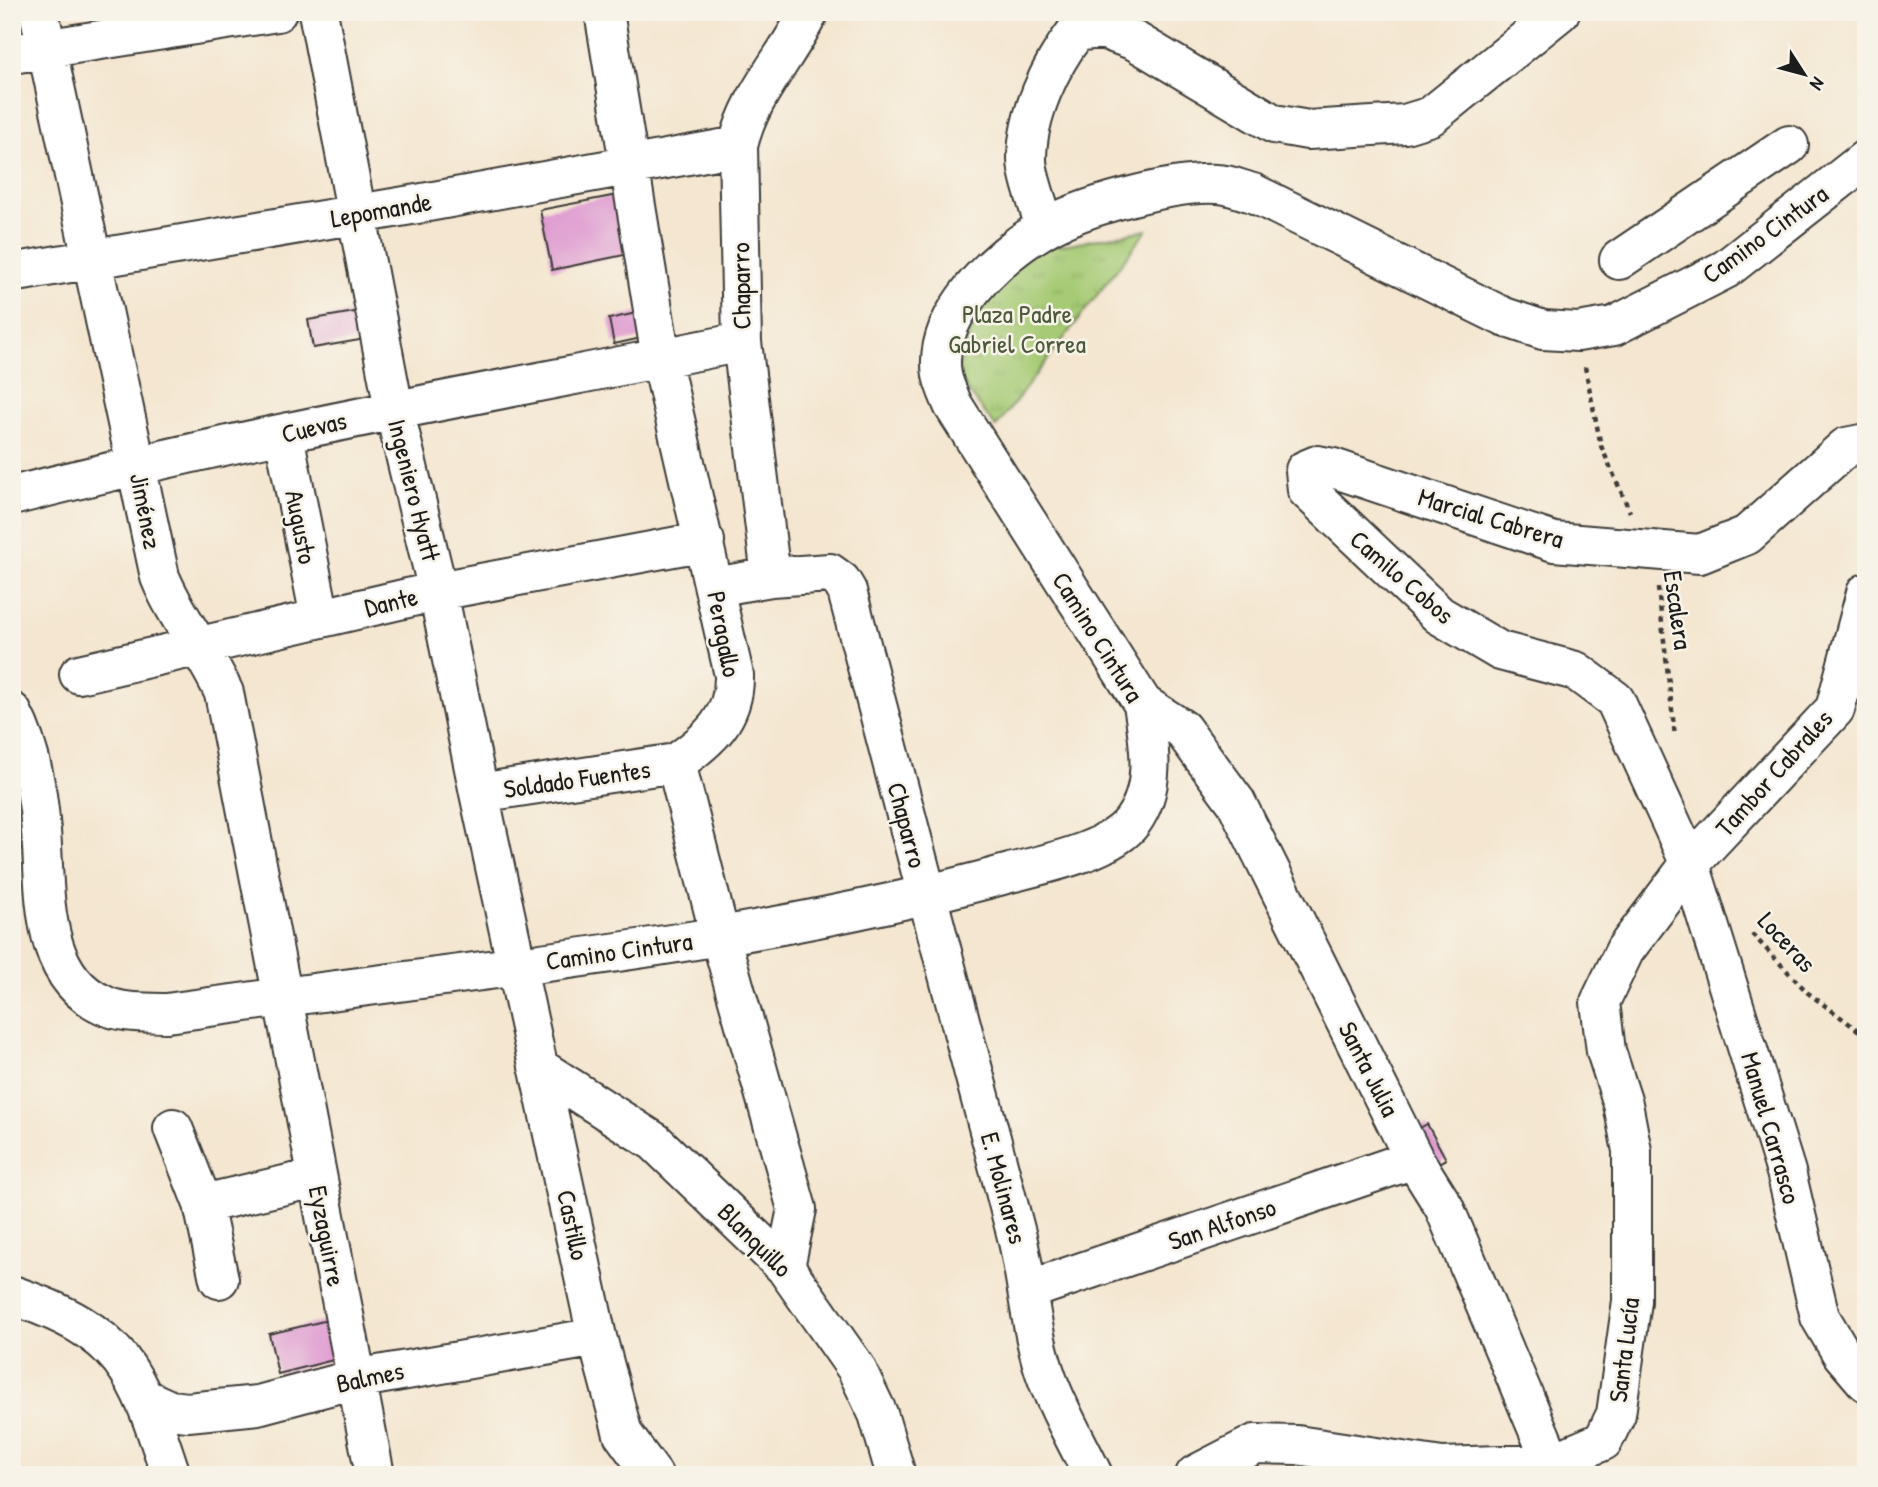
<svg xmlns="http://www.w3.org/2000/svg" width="1878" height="1487" viewBox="0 0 1878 1487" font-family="'Patrick Hand',sans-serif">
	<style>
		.park { fill: url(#park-tufts); stroke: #617348; stroke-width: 2 }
		.building { fill: #de99d0 }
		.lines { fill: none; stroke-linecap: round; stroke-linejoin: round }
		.minor-casing { stroke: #3c3a37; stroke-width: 42 }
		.major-casing { stroke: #3c3a37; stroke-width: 42 }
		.path { stroke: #3c3a37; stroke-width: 4.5; stroke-dasharray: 5 5; stroke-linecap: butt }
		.minor { stroke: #fff; stroke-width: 38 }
		.major { stroke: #fff; stroke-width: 38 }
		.labels { text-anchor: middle; stroke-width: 5; stroke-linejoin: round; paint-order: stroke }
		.street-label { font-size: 26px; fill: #1c1c1c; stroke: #f7f3e8 }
		.park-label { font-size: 26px; fill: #4c593b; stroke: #f7f3e8 }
	</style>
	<defs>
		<pattern id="park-tufts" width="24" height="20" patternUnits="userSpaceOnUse" patternTransform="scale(1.75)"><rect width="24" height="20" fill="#a6ca74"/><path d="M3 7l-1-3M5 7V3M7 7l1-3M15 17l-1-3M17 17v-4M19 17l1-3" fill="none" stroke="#8ead64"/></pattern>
	</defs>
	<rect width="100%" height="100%" fill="#f7f3e8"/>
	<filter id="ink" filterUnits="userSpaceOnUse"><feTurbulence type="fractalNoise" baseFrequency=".0143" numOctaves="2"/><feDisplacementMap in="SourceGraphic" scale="14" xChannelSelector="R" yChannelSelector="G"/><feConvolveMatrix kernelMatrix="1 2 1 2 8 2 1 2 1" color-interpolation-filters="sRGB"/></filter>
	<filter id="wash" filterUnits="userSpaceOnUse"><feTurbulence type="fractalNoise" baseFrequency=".00686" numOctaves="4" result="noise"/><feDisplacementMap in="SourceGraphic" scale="28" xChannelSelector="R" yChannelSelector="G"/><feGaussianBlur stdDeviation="1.57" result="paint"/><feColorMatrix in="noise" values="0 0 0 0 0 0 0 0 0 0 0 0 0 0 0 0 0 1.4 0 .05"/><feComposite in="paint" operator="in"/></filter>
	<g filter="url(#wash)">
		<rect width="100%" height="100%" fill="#f4e6d0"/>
		<path class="park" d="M 1147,230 L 996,427 L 956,376 L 978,309 L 1030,251 Z"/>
		<g id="blocks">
			<path class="building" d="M 617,195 L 629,254 L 552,270 L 540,210 Z
				M 372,309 L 377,337 L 313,348 L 308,320 Z
				M 641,312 L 646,337 L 614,344 L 609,319 Z
				M 1427,1124 L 1446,1159 L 1429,1168 L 1411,1133 Z
				M 328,1320 L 337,1359 L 278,1374 L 269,1334 Z"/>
		</g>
	</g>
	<g filter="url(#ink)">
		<use href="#blocks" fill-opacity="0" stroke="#3c3a37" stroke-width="2"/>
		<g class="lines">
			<g class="minor-casing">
				<path id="minor" d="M 39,12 L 160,577 C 177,619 206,652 224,693 L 375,1475
					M 318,12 L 394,409 L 438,591 L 479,793 L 597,1337 L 623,1434 L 653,1475
					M 604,12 L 661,358 L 734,675 C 735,718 709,740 676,763 L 720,936 L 797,1209 L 785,1267
					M 12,54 L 277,12
					M 1045,227 C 1040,209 1027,177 1027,159 C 1027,115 1050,66 1076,32 L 1102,29 L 1135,41 L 1274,124 L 1308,130 L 1405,124 L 1431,116 L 1560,12
					M 1619,260 L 1789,145
					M 23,271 L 417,204 L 738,146
					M 284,435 L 320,618
					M 1866,443 L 1846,447 L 1747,535 L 1700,554 L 1554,542 L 1333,468 L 1317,465 L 1305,470 L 1307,490 L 1439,615 L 1500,651 L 1576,671 L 1615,700 L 1690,864 L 1786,1172 L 1820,1317 L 1842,1354 L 1866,1382
					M 12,496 C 253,434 498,391 742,342
					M 771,577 L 742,342 L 738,146 C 750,94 786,59 809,12
					M 715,587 L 771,577 L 830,573 L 841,581 L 847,591 L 1017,1237 C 1028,1283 1031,1337 1048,1381 C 1060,1413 1078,1444 1093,1475
					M 79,674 L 438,591 L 705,541
					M 1143,704 L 1182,729 L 1236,802 L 1414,1159 L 1444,1207 L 1552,1463
					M 479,793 L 676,763
					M 538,1067 L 655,1142 L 785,1267 L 856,1368 L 878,1414 L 896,1475
					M 173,1128 L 203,1204 L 219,1279
					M 203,1204 L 315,1178
					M 1029,1290 L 1414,1159
					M 12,1295 C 124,1333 136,1368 171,1475
					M 146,1399 L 170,1410 L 188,1412 L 258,1405 L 355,1379 L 597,1337
					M 1195,1475 L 1255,1444 L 1297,1445 L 1442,1467 L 1552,1463 L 1603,1441 L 1616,1414 L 1632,1301 L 1632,1151 L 1623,1104 L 1606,1051 L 1600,1002 L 1625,950 L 1690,864 L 1835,709 L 1866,593"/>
			</g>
			<g class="major-casing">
				<path id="major" d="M 12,712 C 31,748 38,790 41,831 C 46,890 38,976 104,1005 C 122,1014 148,1012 167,1013 C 449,972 735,949 1010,873 C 1044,864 1110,851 1132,822 C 1158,787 1149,743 1143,704 L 953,405 C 949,395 944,385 942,375 C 932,316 998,255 1043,229 C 1080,207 1174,181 1217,184 C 1229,184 1241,190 1253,193 L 1504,317 L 1543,330 L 1578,332 L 1614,326 L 1726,269 L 1866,159"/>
			</g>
			<path class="path" d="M 1585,367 L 1601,446 L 1630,512
				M 1658,588 L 1675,736
				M 1752,934 L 1808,993 L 1866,1036"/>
			<use href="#minor" class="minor"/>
			<use href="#major" class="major"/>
		</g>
	</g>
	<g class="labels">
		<g class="street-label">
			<text transform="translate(381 210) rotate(-10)" y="9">Lepomande</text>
			<text transform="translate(1765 234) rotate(-36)" y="9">Camino Cintura</text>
			<text transform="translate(741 286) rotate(-91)" y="9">Chaparro</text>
			<text transform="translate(314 427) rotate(-13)" y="9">Cuevas</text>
			<text transform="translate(414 490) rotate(76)" y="9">Ingeniero Hyatt</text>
			<text transform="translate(146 511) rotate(79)" y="9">Jiménez</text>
			<text transform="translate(1491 518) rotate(17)" y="9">Marcial Cabrera</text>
			<text transform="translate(301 527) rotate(79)" y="9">Augusto</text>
			<text transform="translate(1402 577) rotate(41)" y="9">Camilo Cobos</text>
			<text transform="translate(391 602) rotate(-13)" y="9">Dante</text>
			<text transform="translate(1678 610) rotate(82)" y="9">Escalera</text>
			<text transform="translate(724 634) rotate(79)" y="9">Peragallo</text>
			<text transform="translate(1098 637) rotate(58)" y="9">Camino Cintura</text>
			<text transform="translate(1774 773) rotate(-48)" y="9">Tambor Cabrales</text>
			<text transform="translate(577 779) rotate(-8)" y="9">Soldado Fuentes</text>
			<text transform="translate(907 825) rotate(75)" y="9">Chaparro</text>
			<text transform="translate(1787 942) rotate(47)" y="9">Loceras</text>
			<text transform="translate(619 951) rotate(-8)" y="9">Camino Cintura</text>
			<text transform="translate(1369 1069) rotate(63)" y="9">Santa Julia</text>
			<text transform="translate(1771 1128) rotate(74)" y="9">Manuel Carrasco</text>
			<text transform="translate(1004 1188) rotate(75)" y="9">E. Molinares</text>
			<text transform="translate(1222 1224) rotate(-19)" y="9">San Alfonso</text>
			<text transform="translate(573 1225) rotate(78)" y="9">Castillo</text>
			<text transform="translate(327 1236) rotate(79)" y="9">Eyzaguirre</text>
			<text transform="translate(755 1240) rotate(45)" y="9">Blanquillo</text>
			<text transform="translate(1624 1350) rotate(-83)" y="9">Santa Lucía</text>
			<text transform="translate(370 1377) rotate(-12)" y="9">Balmes</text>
		</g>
		<g class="park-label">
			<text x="1017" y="323">Plaza Padre<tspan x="1017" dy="30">Gabriel Correa</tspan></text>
		</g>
	</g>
	<rect width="1878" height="1487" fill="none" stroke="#f7f3e8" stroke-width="42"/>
	<g transform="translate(1804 74) rotate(126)" stroke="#f7f3e8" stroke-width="5" paint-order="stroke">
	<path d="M0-5L12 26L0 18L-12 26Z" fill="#1c1c1c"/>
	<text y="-10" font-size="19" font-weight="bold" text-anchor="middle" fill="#1c1c1c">N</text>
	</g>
</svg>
